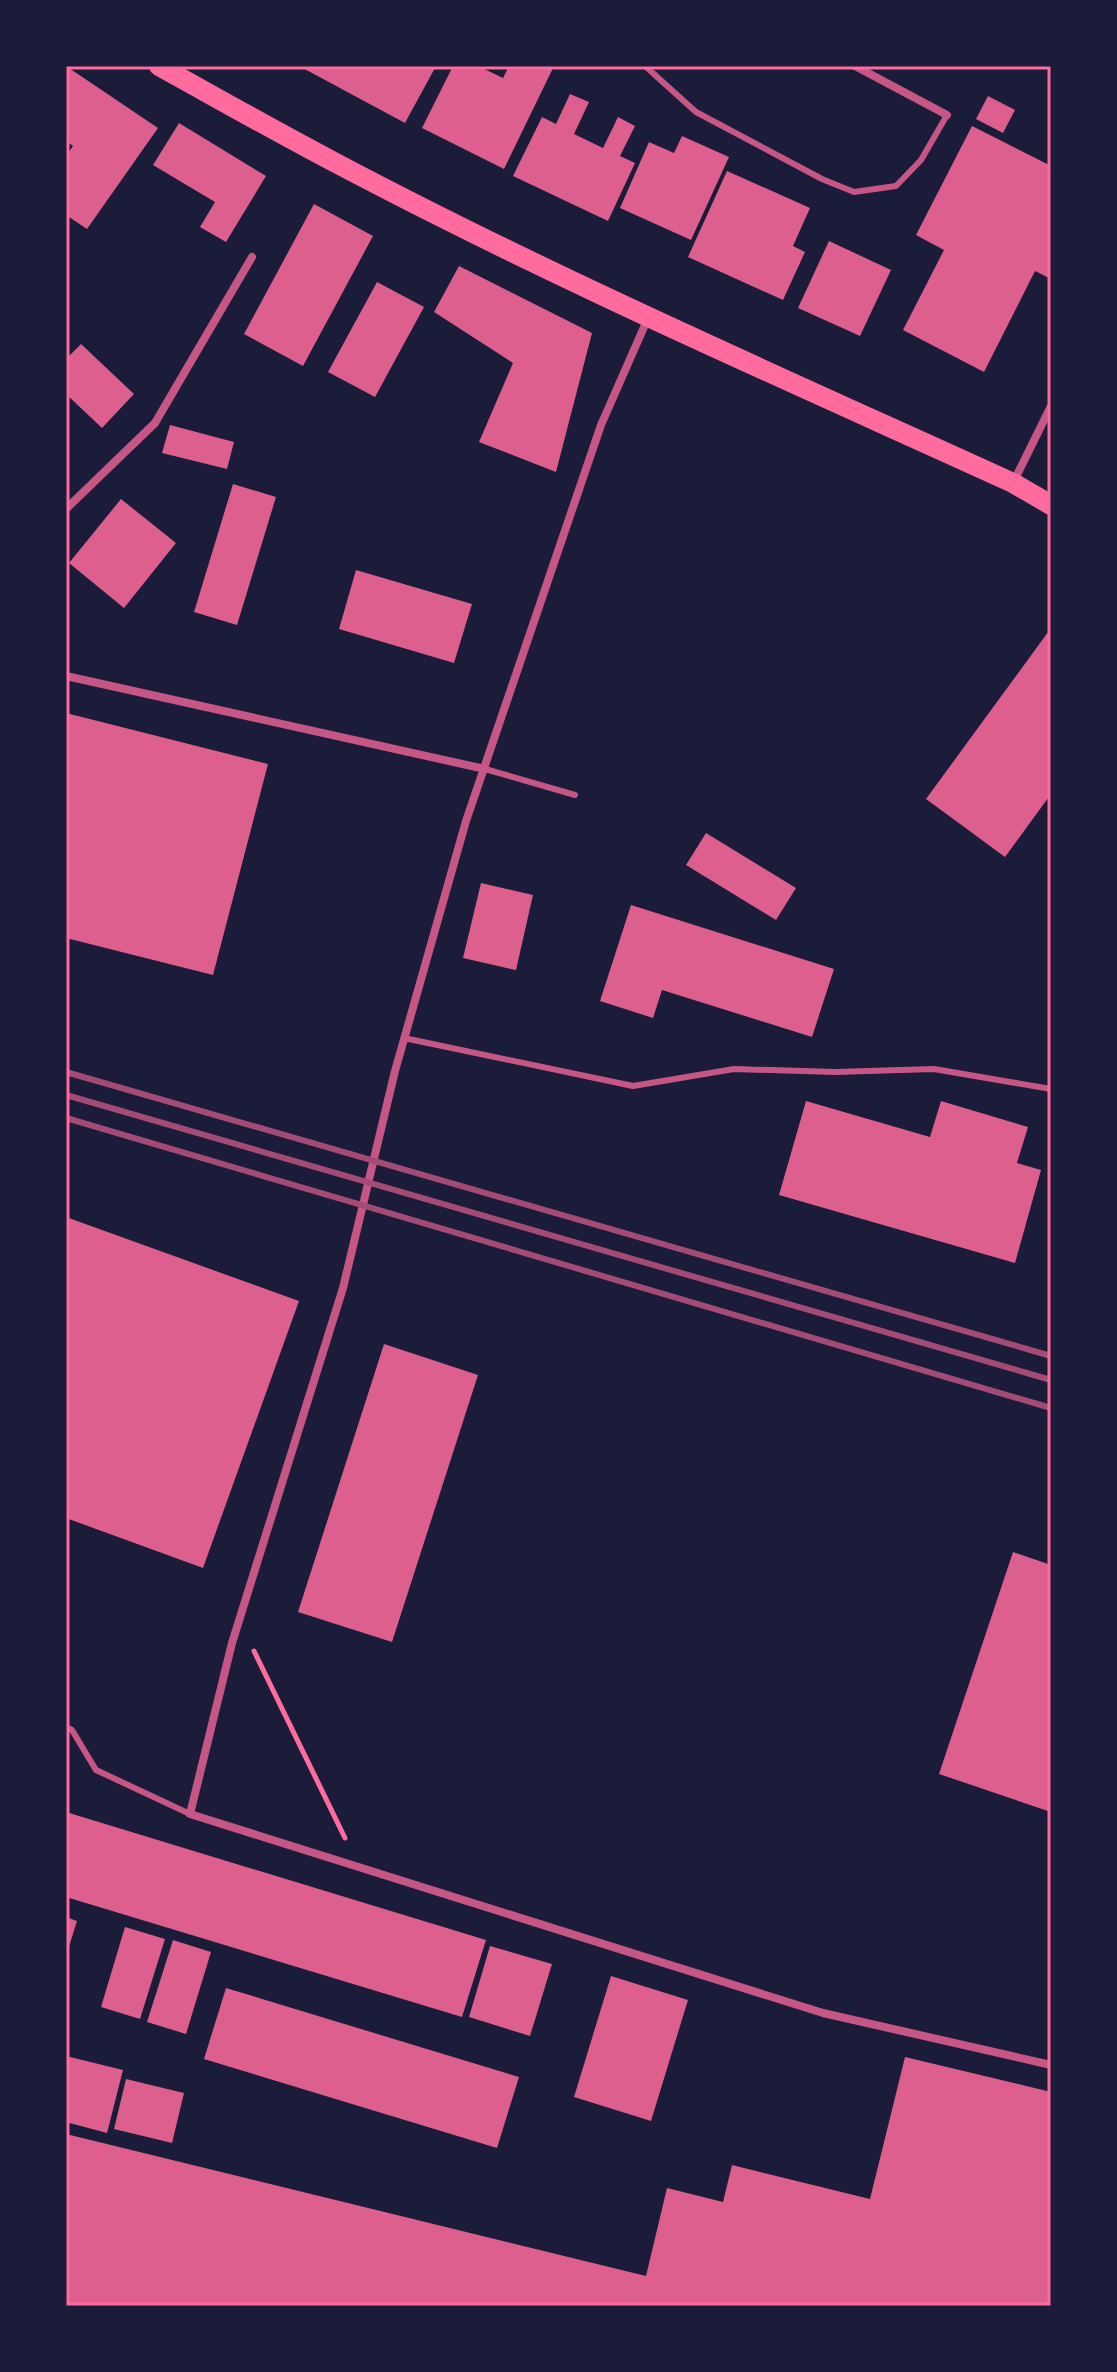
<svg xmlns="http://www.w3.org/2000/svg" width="1117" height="2372" viewBox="0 0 1117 2372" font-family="Inter,sans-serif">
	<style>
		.building { fill: #dd5f8e }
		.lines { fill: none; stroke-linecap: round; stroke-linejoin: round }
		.path { stroke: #ff6b9d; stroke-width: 5 }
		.service { stroke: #c65784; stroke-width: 6 }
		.minor { stroke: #c65784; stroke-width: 8 }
		.primary { stroke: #ff6b9d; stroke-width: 20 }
		.rail { stroke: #a44b75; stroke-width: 6 }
		.neatline { fill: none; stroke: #ff6b9d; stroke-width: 3 }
	</style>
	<rect width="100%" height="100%" fill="#1b1b3a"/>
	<path class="building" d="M 66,66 L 158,128 L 87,229 L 66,215 L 66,156 L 73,146 L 66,141 Z
		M 299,66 L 436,66 L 405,123 Z
		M 453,66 L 478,66 L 503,78 L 509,66 L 554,66 L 504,169 L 422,128 Z
		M 570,94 L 589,102 L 574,134 L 603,148 L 618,117 L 635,126 L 620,156 L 635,163 L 608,221 L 513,176 L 542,117 L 556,124 Z
		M 988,96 L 1015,110 L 1003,133 L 976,119 Z
		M 179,123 L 266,176 L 226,242 L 200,227 L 215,202 L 153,165 Z
		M 972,126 L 1051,166 L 1051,279 L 1035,271 L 984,372 L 903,330 L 944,250 L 916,235 Z
		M 682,136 L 729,157 L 691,240 L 620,208 L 649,142 L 674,153 Z
		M 727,171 L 810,208 L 793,246 L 805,252 L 783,300 L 688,257 Z
		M 314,204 L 373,236 L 303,366 L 244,334 Z
		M 829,241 L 891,270 L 860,336 L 798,308 Z
		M 459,266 L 592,333 L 556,472 L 479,442 L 513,363 L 434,312 Z
		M 377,282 L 424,307 L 375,397 L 328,372 Z
		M 81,344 L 134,394 L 102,428 L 66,394 L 66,359 Z
		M 170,425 L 234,442 L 227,469 L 162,453 Z
		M 233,484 L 276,497 L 237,625 L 194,612 Z
		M 121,499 L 176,543 L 124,608 L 69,563 Z
		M 356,570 L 472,604 L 454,663 L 339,629 Z
		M 1051,628 L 1051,794 L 1005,857 L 926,799 Z
		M 66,713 L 268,764 L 213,975 L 66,938 Z
		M 706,833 L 796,888 L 776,920 L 686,865 Z
		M 481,883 L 533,895 L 516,970 L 463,958 Z
		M 631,905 L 834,969 L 812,1037 L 662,990 L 653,1018 L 600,1001 Z
		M 806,1101 L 930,1137 L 941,1101 L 1028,1127 L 1017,1163 L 1041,1170 L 1015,1263 L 779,1195 Z
		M 66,1217 L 299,1301 L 203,1568 L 66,1518 Z
		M 384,1344 L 478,1375 L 392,1642 L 298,1612 Z
		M 1013,1552 L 1051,1565 L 1051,1812 L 939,1774 Z
		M 66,1812 L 486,1940 L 462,2017 L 66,1897 Z
		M 66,1917 L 77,1921 L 67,1953 L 66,1953 Z
		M 125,1927 L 165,1939 L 140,2019 L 101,2007 Z
		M 173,1940 L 211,1952 L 186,2034 L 147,2022 Z
		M 490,1946 L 552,1964 L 530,2036 L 469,2017 Z
		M 611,1976 L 688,2000 L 651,2121 L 574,2097 Z
		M 226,1988 L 519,2077 L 497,2148 L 204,2059 Z
		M 66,2056 L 123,2070 L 107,2133 L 66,2122 Z
		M 905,2057 L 1051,2092 L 1051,2306 L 66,2306 L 66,2134 L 646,2276 L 667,2188 L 723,2202 L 732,2165 L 870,2199 Z
		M 126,2079 L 184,2093 L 172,2143 L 114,2129 Z"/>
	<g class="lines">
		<path class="path" d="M 254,1651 L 345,1838"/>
		<path class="service" d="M 645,66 L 696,112 L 822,179 L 854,192 L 896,186 L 921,160 L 947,115
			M 485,769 L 575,795
			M 404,1038 L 633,1086 L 734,1069 L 835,1072 L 934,1069 L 1051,1089
			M 66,1727 L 72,1730 L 96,1770 L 190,1814"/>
		<path class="minor" d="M 855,66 L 947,115
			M 648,318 L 601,425 L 466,821 L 395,1071 L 343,1288 L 232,1643 L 190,1814 L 823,2013 L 1051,2065
			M 1014,481 L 1051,406
			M 66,509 L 155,423 L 252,257
			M 66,676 L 485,769"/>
		<path class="primary" d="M 159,66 C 217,98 275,131 334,162 C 555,279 785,379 1013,483 L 1051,505"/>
		<path class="rail" d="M 66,1072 L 1051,1356
			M 66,1095 L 1051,1380
			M 66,1118 L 1051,1408"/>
	</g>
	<rect width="1117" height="2372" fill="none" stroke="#1b1b3a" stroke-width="136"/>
	<rect x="68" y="68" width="981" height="2236" class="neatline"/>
</svg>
